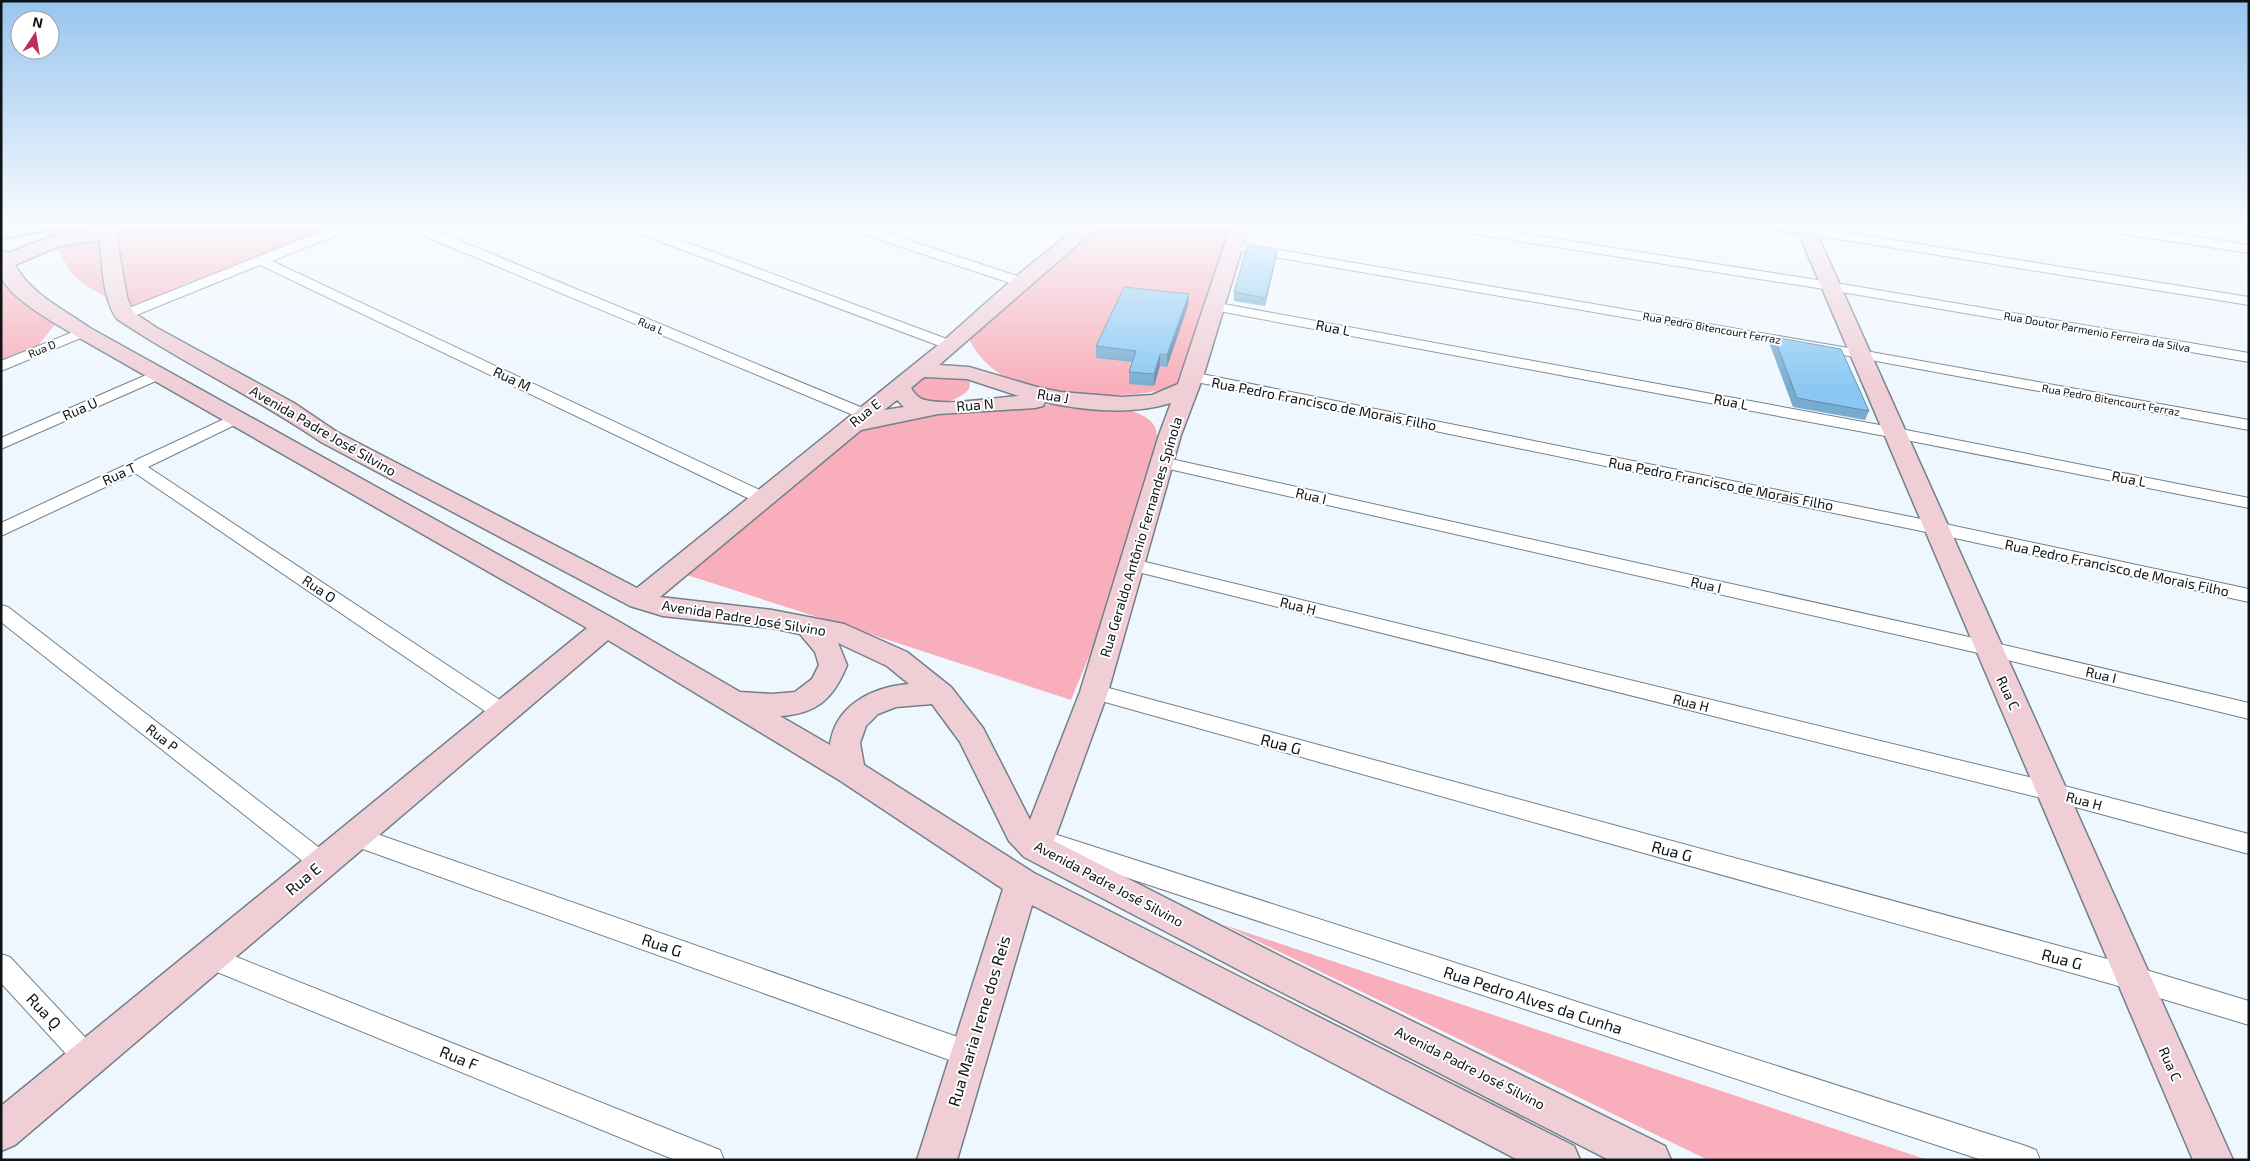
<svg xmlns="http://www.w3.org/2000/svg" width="2250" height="1161" viewBox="0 0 2250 1161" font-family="'Exo 2',sans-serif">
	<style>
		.green { fill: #f8afbb }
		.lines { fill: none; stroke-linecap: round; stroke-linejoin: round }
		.street-casing { stroke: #738089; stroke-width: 2 }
		.secondary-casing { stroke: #738089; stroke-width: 3 }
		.street { fill: #fff; fill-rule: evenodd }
		.secondary { fill: #f0ced6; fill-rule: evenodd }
		.wall { fill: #77acd1 }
		.shaded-wall { fill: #618caa }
		.building { fill: #8ac8f3; stroke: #618caa }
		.labels { text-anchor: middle; stroke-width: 4; stroke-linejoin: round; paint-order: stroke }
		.far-street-label { font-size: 11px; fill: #0e1317; stroke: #fff }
		.street-label { font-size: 14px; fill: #0e1317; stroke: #fff }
		.near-street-label { font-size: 16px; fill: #0e1317; stroke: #fff }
	</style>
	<rect width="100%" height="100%" fill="#eff7fe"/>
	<path class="green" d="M 42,225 L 336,225 L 127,309 L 86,286 L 73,275 Z
		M 1102,225 L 1230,225 L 1185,376 C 1180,380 1175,385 1169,387 C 1131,402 1044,395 1007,378 C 991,370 978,356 970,341 L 973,331 Z
		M 1,243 L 13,268 L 57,322 L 37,347 L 1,361 Z
		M 922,376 L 967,378 L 970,383 L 969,389 C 956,404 929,408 914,392 C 913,384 916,381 922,376 Z
		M 1031,405 C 1059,406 1137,399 1154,425 C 1160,435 1155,452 1154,463 L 1099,632 L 1071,700 L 864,632 L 861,635 L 836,623 L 684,574 L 852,433 C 900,412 977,409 1031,405 Z
		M 1224,925 L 1928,1160 L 1708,1160 Z"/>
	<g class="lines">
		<g class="street-casing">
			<path id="street" d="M 337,225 L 355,225 L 354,228 L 272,261 L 768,494 L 771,498 L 768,502 L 756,502 L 260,265 L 129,318 L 124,319 L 117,315 L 119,312 Z
				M 404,225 L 422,225 L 870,411 L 872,414 L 870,417 L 858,417 L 405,228 Z
				M 623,225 L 641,225 L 955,342 L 957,345 L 955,348 L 945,348 L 624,228 Z
				M 843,225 L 862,225 L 1026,279 L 1028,282 L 1026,285 L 1016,285 L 844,228 Z
				M 1067,225 L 1087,225 L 1092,229 L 1086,233 L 1068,228 Z
				M 1436,225 L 1468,225 L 1830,282 L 2249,353 L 2249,362 L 1830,290 L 1442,229 Z
				M 2085,225 L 2118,225 L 2249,245 L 2249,253 L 2091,229 Z
				M 1806,226 L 2249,297 L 2249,305 L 1801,233 L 1800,230 Z
				M 1233,242 L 1860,350 L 2249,420 L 2249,430 L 1860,358 L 1228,249 L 1226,246 L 1228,243 Z
				M 1213,302 L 1896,428 L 2249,498 L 2249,508 L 1896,438 L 1208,309 L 1206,306 L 1208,303 Z
				M 83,328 L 88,329 L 90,332 L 88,335 L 1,371 L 1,361 Z
				M 160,369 L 165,371 L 168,374 L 165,377 L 1,449 L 1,438 Z
				M 1192,372 L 1936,522 L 2249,589 L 2249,602 L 1936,534 L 1187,380 L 1184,377 L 1187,374 Z
				M 237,413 L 243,415 L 245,418 L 243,421 L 148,467 L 509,706 L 512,712 L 509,718 L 502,720 L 495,718 L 135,473 L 1,536 L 1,523 Z
				M 1162,457 L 1987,641 L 2249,703 L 2249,719 L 1987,655 L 1156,466 L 1154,462 L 1156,458 Z
				M 1133,559 L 2053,783 L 2249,834 L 2249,854 L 2053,801 L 1126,569 L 1124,565 L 1126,561 Z
				M 1,605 L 8,607 L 330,856 L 334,863 L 330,870 L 322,873 L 314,870 L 1,622 Z
				M 1094,684 L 2133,966 L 2249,1001 L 2249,1025 L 2133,990 L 1087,697 L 1084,692 L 1087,687 Z
				M 354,826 L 969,1041 L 978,1045 L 982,1054 L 978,1063 L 969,1067 L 346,843 L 342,836 L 346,829 Z
				M 1048,832 L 2026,1146 L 2036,1150 L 2040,1160 L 1982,1160 L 1040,849 L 1036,842 L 1040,835 Z
				M 209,946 L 720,1150 L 724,1160 L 675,1160 L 200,965 L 196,957 L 200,949 Z
				M 1,954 L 10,957 L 96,1049 L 100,1058 L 96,1067 L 87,1071 L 78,1067 L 1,983 Z"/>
		</g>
		<g class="secondary-casing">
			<path id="secondary" d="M 19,225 L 59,225 L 56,229 L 50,230 L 1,239 L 1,229 Z
				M 94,225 L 112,225 L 116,234 L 127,297 L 133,312 L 157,328 L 294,403 L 337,432 L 637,588 L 943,341 L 1014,278 L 1080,225 L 1100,225 L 939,365 L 969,367 L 1040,388 L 1061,392 L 1122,397 L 1152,395 L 1178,384 L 1231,225 L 1249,225 L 1203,377 L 1181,435 L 1108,692 L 1054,841 L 1282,957 L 1665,1146 L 1671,1160 L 1609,1160 L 1256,979 L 1024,857 L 1009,841 L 960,742 L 932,704 L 896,707 L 878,714 L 866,726 L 860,743 L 864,765 L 1034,873 L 1574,1146 L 1580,1160 L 1518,1160 L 1032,905 L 957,1160 L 917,1160 L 1003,889 L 839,780 L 608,640 L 15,1145 L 1,1151 L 1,1106 L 587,628 L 76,336 C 57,324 6,297 1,275 C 0,268 1,259 1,251 L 8,253 L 47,238 L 96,229 ZM 99,240 C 103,265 102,298 117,319 C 183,363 255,397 321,442 L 630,606 L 663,616 L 772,628 L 800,634 L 815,652 L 819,665 L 812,679 L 795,692 L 772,694 L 740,692 L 616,620 L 90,328 C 63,309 31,294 15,265 L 60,246 ZM 924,377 L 967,379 L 1019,396 C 993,398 950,406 925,400 C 919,399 914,393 911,388 ZM 897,400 L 904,407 L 884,410 ZM 1045,402 C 1086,411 1131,415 1171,403 L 1159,435 L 1080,692 L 1030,820 L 983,728 L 951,687 L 907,652 L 844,624 L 772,610 L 660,597 L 861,430 L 938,414 L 1035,408 L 1043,406 ZM 838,643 L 887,666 L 909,684 C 872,687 835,705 830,745 L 780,716 C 817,714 834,698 847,665 Z
				M 1767,225 L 1813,225 L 2233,1160 L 2193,1160 L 1799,234 L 1770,229 Z"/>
		</g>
		<use href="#street" class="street"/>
		<use href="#secondary" class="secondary"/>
	</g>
	<path class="wall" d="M 1277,251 L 1276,259 L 1265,306 L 1234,301 L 1234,292 Z
		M 1189,294 L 1188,306 L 1167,367 L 1160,366 L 1154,386 L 1129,384 L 1129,372 L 1132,362 L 1096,358 L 1096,346 Z
		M 1774,337 L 1869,411 L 1865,420 L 1793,407 L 1770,345 Z"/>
	<path class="shaded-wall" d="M 1277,251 L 1276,259 L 1265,306 L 1266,298 Z
		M 1189,294 L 1188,306 L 1167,367 L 1167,355 Z
		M 1160,354 L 1160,366 L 1154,386 L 1154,374 Z"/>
	<path class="building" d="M 1247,246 L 1277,251 L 1266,298 L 1234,292 Z
		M 1124,287 L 1189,294 L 1167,355 L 1160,354 L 1154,374 L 1129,372 L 1136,351 L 1096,346 Z
		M 1774,337 L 1841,349 L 1869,411 L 1797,398 Z"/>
	<linearGradient id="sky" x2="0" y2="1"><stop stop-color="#98c5ee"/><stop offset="0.58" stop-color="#f8fbff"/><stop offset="1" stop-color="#f8fbff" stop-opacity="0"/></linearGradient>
	<rect width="2250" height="388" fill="url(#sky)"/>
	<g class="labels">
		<g class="far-street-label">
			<text transform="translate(651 326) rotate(23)" y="4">Rua L</text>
			<text transform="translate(1712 328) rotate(10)" y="4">Rua Pedro Bitencourt Ferraz</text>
			<text transform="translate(2097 332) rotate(10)" y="4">Rua Doutor Parmenio Ferreira da Silva</text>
			<text transform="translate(42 349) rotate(-23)" y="4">Rua D</text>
			<text transform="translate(2111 400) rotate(10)" y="4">Rua Pedro Bitencourt Ferraz</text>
		</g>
		<g class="street-label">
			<text transform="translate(1333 328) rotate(11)" y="5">Rua L</text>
			<text transform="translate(512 379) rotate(25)" y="5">Rua M</text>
			<text transform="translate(1053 396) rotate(9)" y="5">Rua J</text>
			<text transform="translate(1731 402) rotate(11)" y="5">Rua L</text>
			<text transform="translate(1324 404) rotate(11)" y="5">Rua Pedro Francisco de Morais Filho</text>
			<text transform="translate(975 405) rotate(-5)" y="5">Rua N</text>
			<text transform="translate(80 409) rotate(-24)" y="5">Rua U</text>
			<text transform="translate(865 413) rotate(-39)" y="5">Rua E</text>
			<text transform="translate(323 431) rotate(30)" y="5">Avenida Padre José Silvino</text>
			<text transform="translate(119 474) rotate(-25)" y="5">Rua T</text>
			<text transform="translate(2129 479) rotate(11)" y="5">Rua L</text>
			<text transform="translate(1721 484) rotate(11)" y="5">Rua Pedro Francisco de Morais Filho</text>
			<text transform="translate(1311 496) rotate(13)" y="5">Rua I</text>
			<text transform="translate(1141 537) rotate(-73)" y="5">Rua Geraldo Antônio Fernandes Spínola</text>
			<text transform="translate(2117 568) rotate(12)" y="5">Rua Pedro Francisco de Morais Filho</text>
			<text transform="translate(1706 585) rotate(13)" y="5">Rua I</text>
			<text transform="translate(319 589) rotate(34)" y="5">Rua O</text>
			<text transform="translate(1298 606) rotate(14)" y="5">Rua H</text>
			<text transform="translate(744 618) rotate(9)" y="5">Avenida Padre José Silvino</text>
			<text transform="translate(2101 675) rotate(13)" y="5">Rua I</text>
			<text transform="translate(2008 693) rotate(65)" y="5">Rua C</text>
			<text transform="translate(1691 703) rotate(14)" y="5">Rua H</text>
			<text transform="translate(162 738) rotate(38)" y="5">Rua P</text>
			<text transform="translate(2084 801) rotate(15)" y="5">Rua H</text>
			<text transform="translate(1109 884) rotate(28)" y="5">Avenida Padre José Silvino</text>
			<text transform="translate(2170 1064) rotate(66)" y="5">Rua C</text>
			<text transform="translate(1470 1068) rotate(27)" y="5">Avenida Padre José Silvino</text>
		</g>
		<g class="near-street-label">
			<text transform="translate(1281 744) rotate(15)" y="6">Rua G</text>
			<text transform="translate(1672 851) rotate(15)" y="6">Rua G</text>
			<text transform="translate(303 879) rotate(-40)" y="6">Rua E</text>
			<text transform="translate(662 945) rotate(19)" y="6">Rua G</text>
			<text transform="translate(2062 959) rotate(15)" y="6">Rua G</text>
			<text transform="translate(1533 1000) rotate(18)" y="6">Rua Pedro Alves da Cunha</text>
			<text transform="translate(44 1011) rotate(47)" y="6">Rua Q</text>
			<text transform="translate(979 1021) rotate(-73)" y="6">Rua Maria Irene dos Reis</text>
			<text transform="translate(459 1058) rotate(22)" y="6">Rua F</text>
		</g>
	</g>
	<rect width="2250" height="1161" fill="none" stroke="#0e1317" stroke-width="5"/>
	<g transform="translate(35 35) rotate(12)"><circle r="24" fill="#ffffff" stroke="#9fa1a2"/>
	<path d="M0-4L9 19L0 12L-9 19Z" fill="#bd2e59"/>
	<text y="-8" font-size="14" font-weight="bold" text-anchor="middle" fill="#0e1317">N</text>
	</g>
</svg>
